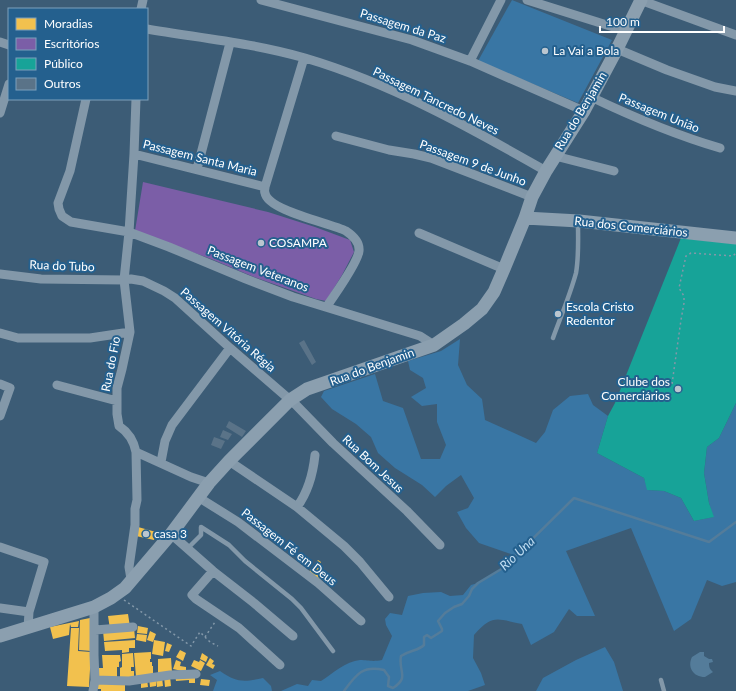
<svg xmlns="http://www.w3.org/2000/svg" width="736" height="691" viewBox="0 0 736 691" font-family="Lato,sans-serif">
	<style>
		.green { fill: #3976a4 }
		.water { fill: #547c9a }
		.homes { fill: #f2c14e }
		.offices { fill: #7b5ea7 }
		.public { fill: #17a398 }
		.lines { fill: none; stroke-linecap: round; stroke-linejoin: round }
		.stream { stroke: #547c9a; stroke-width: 2.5 }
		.building { fill: #5a7388 }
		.path { stroke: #8398a9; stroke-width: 1.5; stroke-dasharray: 2 3; stroke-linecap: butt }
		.lane { stroke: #8398a9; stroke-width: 4.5 }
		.street { stroke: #8398a9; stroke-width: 9 }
		.secondary { stroke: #8b9faf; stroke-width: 13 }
		.poi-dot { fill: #bbc6cf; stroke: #24608e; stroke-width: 1.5 }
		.labels { text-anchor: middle; stroke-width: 4; stroke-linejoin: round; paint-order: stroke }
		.street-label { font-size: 12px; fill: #fff; stroke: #24608e }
		.poi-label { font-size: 12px; fill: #fff; stroke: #24608e; text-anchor: start }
		.water-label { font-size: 13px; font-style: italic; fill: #c0ddf2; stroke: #24608e }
	</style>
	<rect width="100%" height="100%" fill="#3c5c76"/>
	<path class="green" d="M 512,0 L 612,40 L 578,103 L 478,61 Z
		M 460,339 L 458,365 L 467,385 L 482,399 L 485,420 L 536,443 L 545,432 L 553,410 L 570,396 L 588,394 L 593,405 L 608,416 L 597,453 L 644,478 L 648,490 L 664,491 L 681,498 L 694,521 L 713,517 L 709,503 L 704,473 L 707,447 L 719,438 L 736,403 L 736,582 L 722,586 L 707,580 L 691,619 L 674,631 L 631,528 L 566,551 L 595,616 L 577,616 L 569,609 L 554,632 L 531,645 L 522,624 C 496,619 493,614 474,635 L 473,658 L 481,673 L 485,685 L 468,691 L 281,691 L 297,684 L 308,686 L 312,680 L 321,681 C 332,674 346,661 360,660 C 369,660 371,662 382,660 L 392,636 L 386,625 L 385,619 L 390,613 L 402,615 L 408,596 L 423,593 L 441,592 L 450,596 L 463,595 L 471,585 L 478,583 L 503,568 L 511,554 L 479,543 L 466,528 L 457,512 L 468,508 L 474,498 L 461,475 L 446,486 L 435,497 L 422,485 L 395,468 L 378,453 L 371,437 L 356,424 L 332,409 L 321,397 L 324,391 L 375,374 L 383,401 L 403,408 L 421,459 L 440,459 L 446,445 L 437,422 L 437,404 L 422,406 L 411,397 L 426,388 L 423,378 L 410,370 L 408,361 L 441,351 Z
		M 605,647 L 614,662 L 623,691 L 536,691 L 543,678 L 576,660 Z
		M 220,671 C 237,683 244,682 263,678 L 271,686 L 272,691 L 213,691 L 217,680 L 210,675 Z"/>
	<path class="water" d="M 700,652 L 704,652 L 704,656 L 709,659 L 712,659 L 713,662 L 709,663 C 709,668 710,669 713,672 L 705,677 C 693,677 687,667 692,657 Z"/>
	<path class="homes" d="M 666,383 L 723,400 L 714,427 L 656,409 Z
		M 138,527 L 156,532 L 154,540 L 136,536 Z
		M 318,560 L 321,562 L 318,567 L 326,573 L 318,583 L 308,573 Z
		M 128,614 L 130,627 L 110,629 L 108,616 Z
		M 95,617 L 91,651 L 79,650 L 80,620 Z
		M 79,621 L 78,627 L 71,627 L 70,624 L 69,635 L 53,639 L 50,627 Z
		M 138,626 L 148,628 L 147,634 L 137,633 Z
		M 71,628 L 79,628 L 78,651 L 91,652 L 89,687 L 67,686 Z
		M 134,628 L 135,638 L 104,641 L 103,631 Z
		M 150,631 L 156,634 L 153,642 L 147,640 Z
		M 137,634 L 147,635 L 146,642 L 136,640 Z
		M 135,640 L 135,648 L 129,648 L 129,652 L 122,653 L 122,650 L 105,651 L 104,642 Z
		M 154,640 L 165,642 L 163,656 L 152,654 Z
		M 167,643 L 172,645 L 169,652 L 165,651 Z
		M 180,650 L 186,653 L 183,661 L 176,657 Z
		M 151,652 L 151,659 L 150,659 L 150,662 L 152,662 L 152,666 L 148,666 L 153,666 L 153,676 L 136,677 L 134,653 Z
		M 133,653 L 134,667 L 131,667 L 131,671 L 134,671 L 134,678 L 120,679 L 120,668 L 122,667 L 122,654 Z
		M 202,653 L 208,657 L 206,662 L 200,659 Z
		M 102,655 L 120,655 L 121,661 L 119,662 L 119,667 L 117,667 L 117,678 L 99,679 L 99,668 L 103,668 Z
		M 171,658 L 172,672 L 158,673 L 158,659 Z
		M 210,658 L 214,661 L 212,664 L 215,665 L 213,669 L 206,665 Z
		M 176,660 L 181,662 L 180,666 L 186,667 L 186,672 L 173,669 Z
		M 194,660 L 199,662 L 200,660 L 205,663 L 201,671 L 191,666 Z
		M 195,674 L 195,683 L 189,683 L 189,680 L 176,681 L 175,675 Z
		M 170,676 L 171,686 L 165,687 L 164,677 Z
		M 162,677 L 163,686 L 157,687 L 156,680 L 156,686 L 150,687 L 149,678 Z
		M 147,679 L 148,687 L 141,688 L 141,680 Z
		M 201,679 L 210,680 L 209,686 L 200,685 Z
		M 97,681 L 125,683 L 125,691 L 101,691 L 101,689 L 97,689 Z"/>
	<path class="offices" d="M 143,182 L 268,212 L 315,227 L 350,240 L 354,252 L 342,275 L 326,301 L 316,299 L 254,277 L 211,259 L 135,231 Z"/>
	<path class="public" d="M 681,238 L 736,244 L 736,403 L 719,438 L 707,447 L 704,473 L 709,503 L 714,517 L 694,521 L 681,498 L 664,491 L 647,490 L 644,478 L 597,453 L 608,416 L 615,403 Z"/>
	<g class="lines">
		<path class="stream" d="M 344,691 C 356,675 362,665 384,670 L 389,677 L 388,686 L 393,688 C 410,677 398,672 401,656 C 410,650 418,651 424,645 L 424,637 L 427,635 L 431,638 L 442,631 L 442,629 L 438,621 L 445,613 L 454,607 L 462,604 L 469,596 L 472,589 L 478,583 L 503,568 L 574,498 L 709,542 L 736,522"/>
	</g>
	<path class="building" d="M 304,340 L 316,362 L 312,365 L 299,343 Z
		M 229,421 L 246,431 L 242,437 L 226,427 Z
		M 223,430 L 232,434 L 228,440 L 220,437 Z
		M 214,437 L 225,441 L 221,449 L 211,445 Z"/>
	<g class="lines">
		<path class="path" d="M 672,384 L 681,320 L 684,303 L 684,296 L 679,288 L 686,256 L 691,253 L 733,256 L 736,253
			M 124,600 L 191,646 L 200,632 L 210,642 L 218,646
			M 205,637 L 215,622"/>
		<path class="lane" d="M 553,338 C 561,316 570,295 576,273 C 579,256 578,239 578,223
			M 188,548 L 201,535 L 201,527 L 229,545 L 245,561 L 292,599 L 301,608 L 333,651
			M 661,680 L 664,691"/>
		<path class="street" d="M 261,0 L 412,40 L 470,61 L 584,111
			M 527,0 L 626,31
			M 640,0 L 736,35
			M 141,9 L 143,0
			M 147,29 C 200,38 253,43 305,58 C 390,83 469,127 546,171
			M 0,42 L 9,45
			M 617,49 L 667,70 L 715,87 L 736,91
			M 304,58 L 265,187 C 265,189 264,191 265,193 C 268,211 331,223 346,231 C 352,235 360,242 359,251 C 358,261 334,296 327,306
			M 470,61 L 501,0
			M 591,97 C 633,117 675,135 720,148
			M 86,99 L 70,171 L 58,203 L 59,209 L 62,216 L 71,222 L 129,232 L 169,247 L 246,279 L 293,297 L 420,336 L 434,345
			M 0,113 L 9,84
			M 336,136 L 389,150 L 414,154 L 431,158 L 532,197
			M 134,154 L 265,187
			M 555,156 L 614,171
			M 197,169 L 230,43
			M 419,233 L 504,269
			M 0,274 L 41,279 L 124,280 L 131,279 L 143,281 L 164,291 L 175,298 L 230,348 L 296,405 L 333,443 L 407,511 L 440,545
			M 0,333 L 18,338 L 90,338 L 130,332
			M 0,384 L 10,388 L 0,416
			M 57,385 L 117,401
			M 136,452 L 191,477 L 209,483
			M 229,461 L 297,507 L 344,546 L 360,562 L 389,597
			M 161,462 L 165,441 L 172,425 L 230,348
			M 198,497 L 238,522 L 318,583 L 361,621
			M 297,507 C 308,492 313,474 315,455
			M 171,534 L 213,571 L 254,603 L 293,636
			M 0,547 L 44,562 L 29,612 L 28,628
			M 213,571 L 192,595 L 196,599 L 239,628 L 280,665
			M 131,579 L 129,567 L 135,525 L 135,509 L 137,500 L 136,452 C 134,442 128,432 119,426 L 117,414 L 117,388 L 122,369 L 130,332 L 124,280 L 129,232 L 134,154 L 136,99
			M 0,608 L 29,612
			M 95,630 L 133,627
			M 95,680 L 129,681 L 170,675 L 196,674
			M 93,691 L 95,680 L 94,655 L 94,607"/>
		<path class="secondary" d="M 525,218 L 579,221 L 736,238
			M 0,636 L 94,607 L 111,598 L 125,588 L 171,534 L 209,483 L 229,461 L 290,400 L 307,389 L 434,345 L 464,324 L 482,309 L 494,292 L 504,269 L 525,218 L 532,197 L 546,171 L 584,111 L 617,49 L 641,0"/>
	</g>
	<g class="poi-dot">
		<circle cx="545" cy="51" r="4"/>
		<circle cx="261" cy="243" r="4"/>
		<circle cx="558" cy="314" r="4"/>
		<circle cx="678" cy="389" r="4"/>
		<circle cx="146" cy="534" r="4"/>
	</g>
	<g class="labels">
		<g class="street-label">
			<text transform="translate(403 26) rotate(17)" y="4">Passagem da Paz</text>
			<text transform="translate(436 101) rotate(26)" y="4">Passagem Tancredo Neves</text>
			<text transform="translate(581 111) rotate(-59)" y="4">Rua do Benjamin</text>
			<text transform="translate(659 113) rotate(22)" y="4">Passagem União</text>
			<text transform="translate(200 158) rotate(14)" y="4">Passagem Santa Maria</text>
			<text transform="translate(473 163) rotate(20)" y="4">Passagem 9 de Junho</text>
			<text transform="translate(631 227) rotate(6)" y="4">Rua dos Comerciários</text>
			<text transform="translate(62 266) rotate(2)" y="4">Rua do Tubo</text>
			<text transform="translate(258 269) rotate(21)" y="4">Passagem Veteranos</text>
			<text transform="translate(228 330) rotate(41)" y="4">Passagem Vitória Régia</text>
			<text transform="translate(111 364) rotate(-79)" y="4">Rua do Fio</text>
			<text transform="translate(372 367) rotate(-20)" y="4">Rua do Benjamin</text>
			<text transform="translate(373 464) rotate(43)" y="4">Rua Bom Jesus</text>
			<text transform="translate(289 547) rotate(38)" y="4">Passagem Fé em Deus</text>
		</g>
		<g class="poi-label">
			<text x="553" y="55">La Vai a Bola</text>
			<text x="269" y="247">COSAMPA</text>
			<text x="566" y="311">Escola Cristo<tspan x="566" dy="14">Redentor</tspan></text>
			<text x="670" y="386" text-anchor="end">Clube dos<tspan x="670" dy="14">Comerciários</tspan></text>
			<text x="154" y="538">casa 3</text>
		</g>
		<g class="water-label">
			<text transform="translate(517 553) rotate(-43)" y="5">Rio Una</text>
		</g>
	</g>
	<rect x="8" y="8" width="140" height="92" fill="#24608e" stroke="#7ca0bb"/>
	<rect x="16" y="18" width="20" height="12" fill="#f2c14e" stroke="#7ca0bb"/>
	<text x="44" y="28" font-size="12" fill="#ffffff">Moradias</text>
	<rect x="16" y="38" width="20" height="12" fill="#7b5ea7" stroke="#7ca0bb"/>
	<text x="44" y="48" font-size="12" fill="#ffffff">Escritórios</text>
	<rect x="16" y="58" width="20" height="12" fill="#17a398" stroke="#7ca0bb"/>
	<text x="44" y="68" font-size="12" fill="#ffffff">Público</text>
	<rect x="16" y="78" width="20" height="12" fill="#5a7388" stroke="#7ca0bb"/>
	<text x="44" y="88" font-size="12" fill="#ffffff">Outros</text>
	<path d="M600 26v6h124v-6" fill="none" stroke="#ffffff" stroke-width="2"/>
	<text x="606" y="26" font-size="12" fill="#ffffff" stroke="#24608e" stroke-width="3" paint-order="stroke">100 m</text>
</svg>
